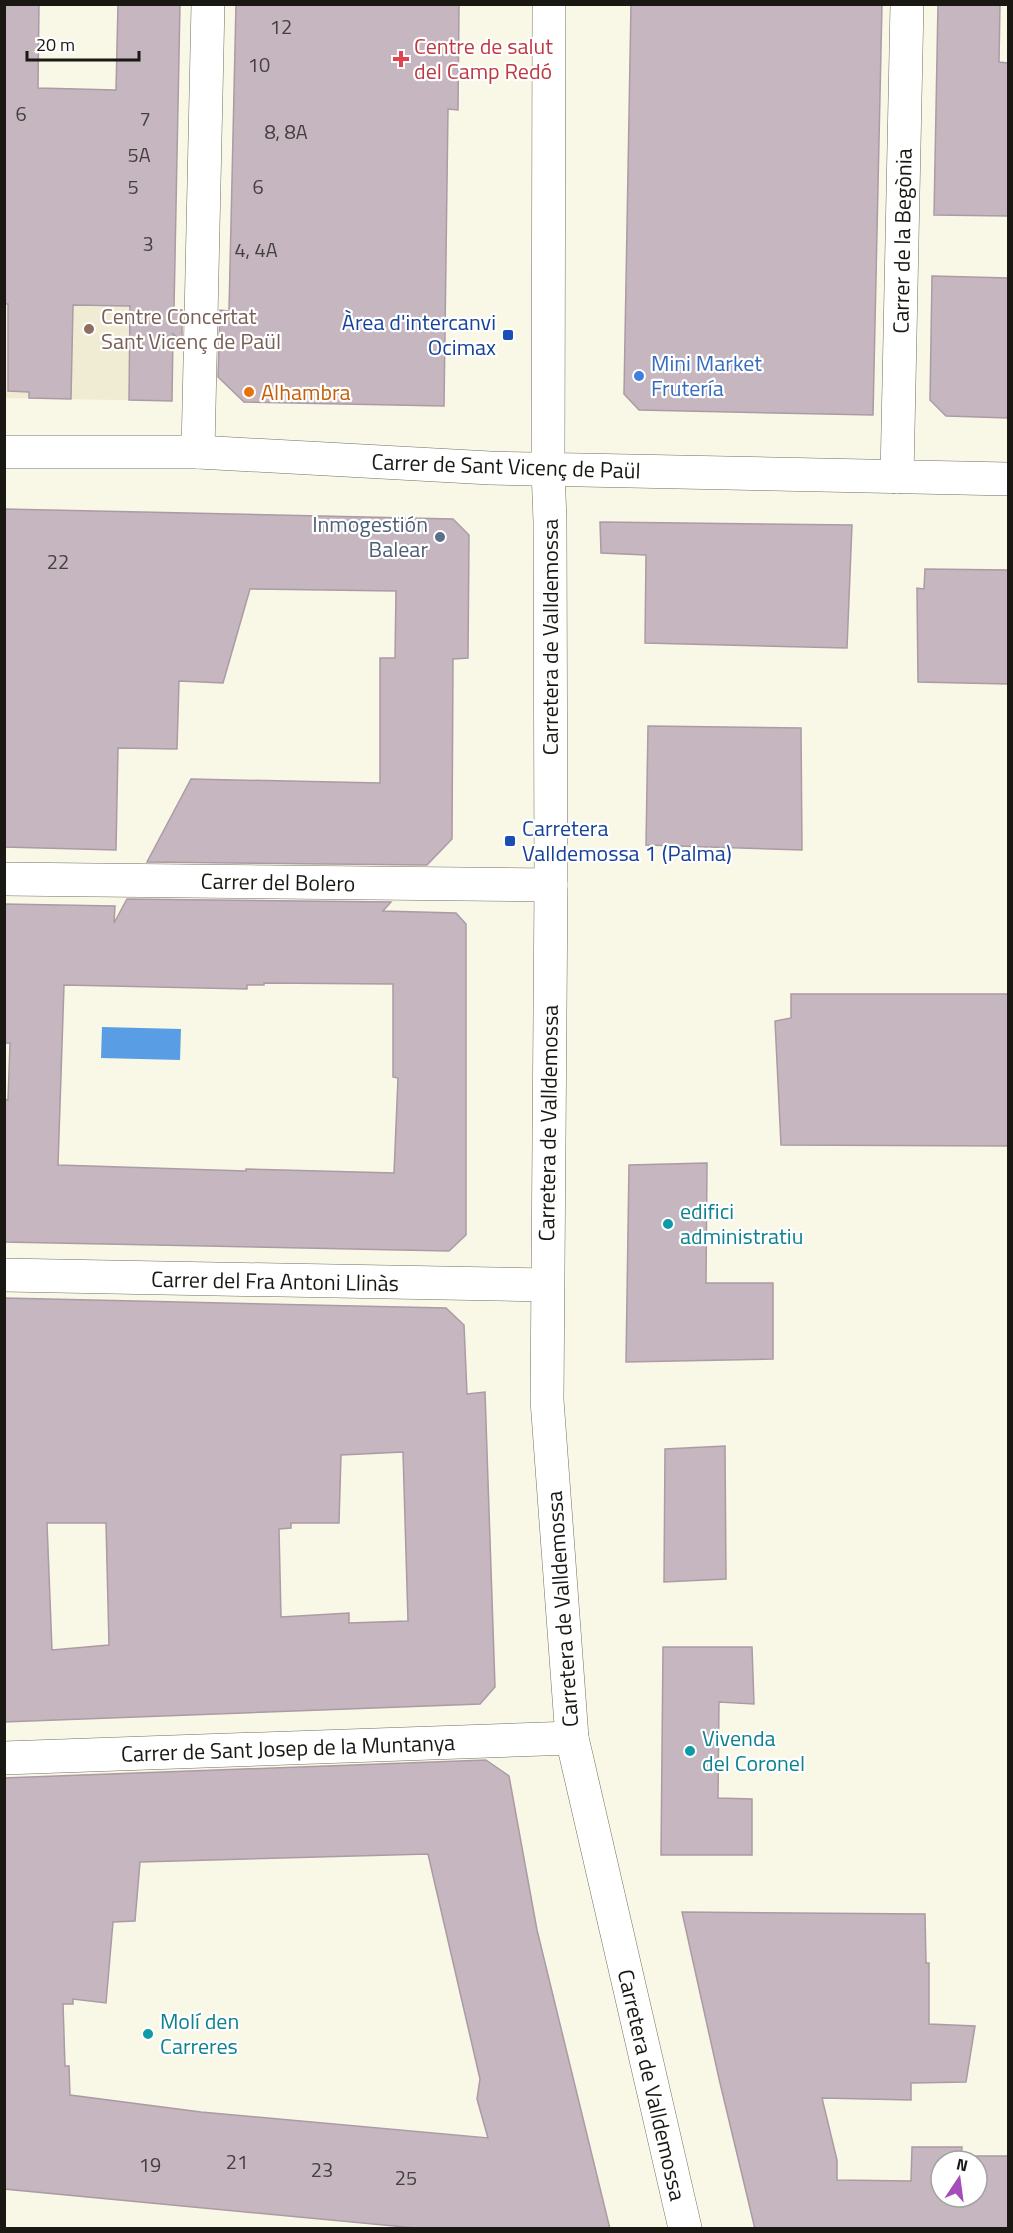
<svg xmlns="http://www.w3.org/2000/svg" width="1013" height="2233" viewBox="0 0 1013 2233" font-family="'Titillium Web',sans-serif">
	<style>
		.built { fill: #f0ecd4 }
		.water { fill: #599de5 }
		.building { fill: #c5b6bf; stroke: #aa9ba5; stroke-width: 1.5; fill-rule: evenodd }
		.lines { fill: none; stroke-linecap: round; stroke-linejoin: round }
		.street-casing { stroke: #727061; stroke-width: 34 }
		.secondary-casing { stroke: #727061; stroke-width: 34 }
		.street { stroke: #fff; stroke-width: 33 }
		.secondary { stroke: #fff; stroke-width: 33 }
		.health-dot { fill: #e0444e; stroke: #fff; stroke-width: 2 }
		.education-dot { fill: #8d6e63; stroke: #fff; stroke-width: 2 }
		.transit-dot { fill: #1a4fb4; stroke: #fff; stroke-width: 2 }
		.shop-dot { fill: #3f7fe0; stroke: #fff; stroke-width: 2 }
		.food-dot { fill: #e8710a; stroke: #fff; stroke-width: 2 }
		.service-dot { fill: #5c6f8a; stroke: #fff; stroke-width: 2 }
		.culture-dot { fill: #0f9aa8; stroke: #fff; stroke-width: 2 }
		.labels { text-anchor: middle; stroke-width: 4.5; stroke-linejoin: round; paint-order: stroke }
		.number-label { font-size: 20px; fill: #44403e }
		.health-label { font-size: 22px; fill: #be3a42; stroke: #fff; text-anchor: start }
		.street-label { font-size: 22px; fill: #191813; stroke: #fff }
		.education-label { font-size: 22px; fill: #785e54; stroke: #fff; text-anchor: start }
		.transit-label { font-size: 22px; fill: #164399; stroke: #fff; text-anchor: end }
		.shop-label { font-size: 22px; fill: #366cbe; stroke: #fff; text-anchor: start }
		.food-label { font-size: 22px; fill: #c56008; stroke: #fff; text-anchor: start }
		.service-label { font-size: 22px; fill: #4e5e75; stroke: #fff; text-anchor: end }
		.culture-label { font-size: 22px; fill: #0d838f; stroke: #fff; text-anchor: start }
	</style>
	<rect width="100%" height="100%" fill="#f9f7e6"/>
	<path class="built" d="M 5,200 L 175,260 L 172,401 L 5,398 Z"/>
	<path class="water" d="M 102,1027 L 181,1029 L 180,1060 L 101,1058 Z"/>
	<path class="building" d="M 4,4 L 39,4 L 38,88 L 116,90 L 118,4 L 180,4 L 174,309 L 182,310 L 182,342 L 173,334 L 172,401 L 129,400 L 130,306 L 73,305 L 71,399 L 29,398 L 29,392 L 8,391 L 8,304 L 4,304 Z
		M 236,4 L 459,4 L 458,110 L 448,109 L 444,406 L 244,402 L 218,377 L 220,310 L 229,311 Z
		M 631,4 L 882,4 L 873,415 L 639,410 L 624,394 Z
		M 938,4 L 1000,4 L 999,62 L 1008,63 L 1008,216 L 934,215 Z
		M 932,276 L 1008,278 L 1008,418 L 946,416 L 930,400 Z
		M 4,509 L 453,519 L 469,535 L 468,658 L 453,659 L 452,839 L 427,865 L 147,862 L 191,779 L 380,783 L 380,658 L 395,658 L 396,591 L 250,589 L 223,683 L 179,681 L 177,749 L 118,748 L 116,850 L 4,847 Z
		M 600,522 L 852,525 L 847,648 L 645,643 L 646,555 L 601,553 Z
		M 925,569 L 1008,570 L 1008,684 L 918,682 L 917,588 L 924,589 Z
		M 648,726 L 801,728 L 802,850 L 646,845 Z
		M 127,899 L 391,902 L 383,911 L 456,913 L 466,924 L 466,1235 L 449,1251 L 4,1242 L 4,1099 L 8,1100 L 10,1043 L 4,1043 L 4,904 L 115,906 L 114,923 ZM 264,983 L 393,984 L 393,1077 L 398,1078 L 394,1173 L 246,1169 L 246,1171 L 58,1165 L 64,985 L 247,989 L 247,985 L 264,985 Z
		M 791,994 L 1008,994 L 1008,1146 L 781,1145 L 775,1021 L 791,1018 Z
		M 707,1163 L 706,1283 L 773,1283 L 773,1359 L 626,1362 L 629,1165 Z
		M 4,1298 L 446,1308 L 464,1325 L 467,1394 L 485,1392 L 495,1687 L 480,1704 L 4,1722 ZM 403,1452 L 408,1621 L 349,1623 L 349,1613 L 281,1617 L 279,1529 L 291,1528 L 291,1523 L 339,1523 L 341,1455 ZM 47,1523 L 106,1523 L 109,1645 L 52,1650 Z
		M 725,1446 L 726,1579 L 664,1582 L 665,1449 Z
		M 663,1647 L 752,1647 L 754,1704 L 719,1702 L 718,1798 L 752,1799 L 752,1855 L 661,1855 Z
		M 486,1760 L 509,1776 L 537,1930 L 610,2229 L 426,2229 L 4,2189 L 4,1778 ZM 428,1854 L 480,2079 L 477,2099 L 488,2138 L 201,2112 L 70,2095 L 69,2066 L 65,2066 L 63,2004 L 73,2004 L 73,1999 L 106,2003 L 113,1922 L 135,1921 L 140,1862 Z
		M 682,1912 L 925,1914 L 926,1963 L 929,1963 L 929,2024 L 975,2026 L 966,2082 L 911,2083 L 911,2100 L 822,2098 L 837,2160 L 837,2180 L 911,2181 L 912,2147 L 962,2147 L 961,2156 L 1008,2156 L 1008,2229 L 755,2229 L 720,2083 ZM 941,2161 L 977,2161 L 977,2197 L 941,2197 Z"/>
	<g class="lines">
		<g class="street-casing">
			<path id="street" d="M 198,452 L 208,4
				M 897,477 L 907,4
				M 4,879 L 551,885
				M 4,1275 L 546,1285
				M 4,1758 L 572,1738"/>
		</g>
		<g class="secondary-casing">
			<path id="secondary" d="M 549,4 L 548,469 L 550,521 L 551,885 L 547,1400 L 572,1738 L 685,2228
				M 4,452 L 198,452 L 490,468 L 1008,479"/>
		</g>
		<use href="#street" class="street"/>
		<use href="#secondary" class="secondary"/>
	</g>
	<path class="health-dot" d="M398 50h6v6h6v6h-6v6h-6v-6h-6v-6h6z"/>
	<circle class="education-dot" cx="89" cy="329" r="6"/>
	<g class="transit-dot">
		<rect x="502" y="329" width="12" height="12" rx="3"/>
		<rect x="504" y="835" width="12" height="12" rx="3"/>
	</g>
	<circle class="shop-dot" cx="639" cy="376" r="6"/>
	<circle class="food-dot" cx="249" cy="392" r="6"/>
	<circle class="service-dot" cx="440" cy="537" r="6"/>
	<g class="culture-dot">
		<circle cx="668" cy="1224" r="6"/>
		<circle cx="690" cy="1751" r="6"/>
		<circle cx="148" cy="2034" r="6"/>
	</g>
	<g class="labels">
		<g class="number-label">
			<text x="281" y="34">12</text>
			<text x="259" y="72">10</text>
			<text x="21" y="121">6</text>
			<text x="145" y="126">7</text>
			<text x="286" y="139">8, 8A</text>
			<text x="139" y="162">5A</text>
			<text x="133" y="194">5</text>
			<text x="258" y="194">6</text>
			<text x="148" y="251">3</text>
			<text x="256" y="257">4, 4A</text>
			<text x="58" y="569">22</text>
			<text x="237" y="2169">21</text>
			<text x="150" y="2172">19</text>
			<text x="322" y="2177">23</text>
			<text x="406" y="2185">25</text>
		</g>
		<g class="health-label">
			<text x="414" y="54">Centre de salut<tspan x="414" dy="25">del Camp Redó</tspan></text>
		</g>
		<g class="street-label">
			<text transform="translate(902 241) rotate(-89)" y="8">Carrer de la Begònia</text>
			<text transform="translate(506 466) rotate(2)" y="8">Carrer de Sant Vicenç de Paül</text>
			<text transform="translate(550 637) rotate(-90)" y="8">Carretera de Valldemossa</text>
			<text transform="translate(278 882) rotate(1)" y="8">Carrer del Bolero</text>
			<text transform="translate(548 1123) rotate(-89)" y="8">Carretera de Valldemossa</text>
			<text transform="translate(275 1281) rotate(1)" y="8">Carrer del Fra Antoni Llinàs</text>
			<text transform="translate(562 1609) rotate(-94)" y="8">Carretera de Valldemossa</text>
			<text transform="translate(288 1748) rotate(-2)" y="8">Carrer de Sant Josep de la Muntanya</text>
			<text transform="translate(652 2085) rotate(77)" y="8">Carretera de Valldemossa</text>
		</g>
		<g class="education-label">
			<text x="101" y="324">Centre Concertat<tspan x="101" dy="25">Sant Vicenç de Paül</tspan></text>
		</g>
		<g class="transit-label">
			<text x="496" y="330">Àrea d'intercanvi<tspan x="496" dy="25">Ocimax</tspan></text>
			<text x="522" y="836" text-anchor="start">Carretera<tspan x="522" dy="25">Valldemossa 1 (Palma)</tspan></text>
		</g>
		<g class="shop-label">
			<text x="651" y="371">Mini Market<tspan x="651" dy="25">Frutería</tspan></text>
		</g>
		<g class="food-label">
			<text x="261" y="400">Alhambra</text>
		</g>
		<g class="service-label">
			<text x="428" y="532">Inmogestión<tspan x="428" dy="25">Balear</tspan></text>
		</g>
		<g class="culture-label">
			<text x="680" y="1219">edifici<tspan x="680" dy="25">administratiu</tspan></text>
			<text x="702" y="1746">Vivenda<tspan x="702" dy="25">del Coronel</tspan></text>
			<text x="160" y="2029">Molí den<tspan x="160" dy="25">Carreres</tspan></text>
		</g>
	</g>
	<rect width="1013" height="2233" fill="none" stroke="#191813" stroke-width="12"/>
	<g transform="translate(959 2179) rotate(13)"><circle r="28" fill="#ffffff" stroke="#a3a3a1" stroke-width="1.5"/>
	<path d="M0-4.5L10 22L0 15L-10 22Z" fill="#a74db9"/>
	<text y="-9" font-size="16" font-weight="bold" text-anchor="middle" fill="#191813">N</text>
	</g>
	<path d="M27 51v9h112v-9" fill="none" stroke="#191813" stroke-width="3"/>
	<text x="36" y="51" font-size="18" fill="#191813" stroke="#ffffff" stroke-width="4.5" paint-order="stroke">20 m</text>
</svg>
